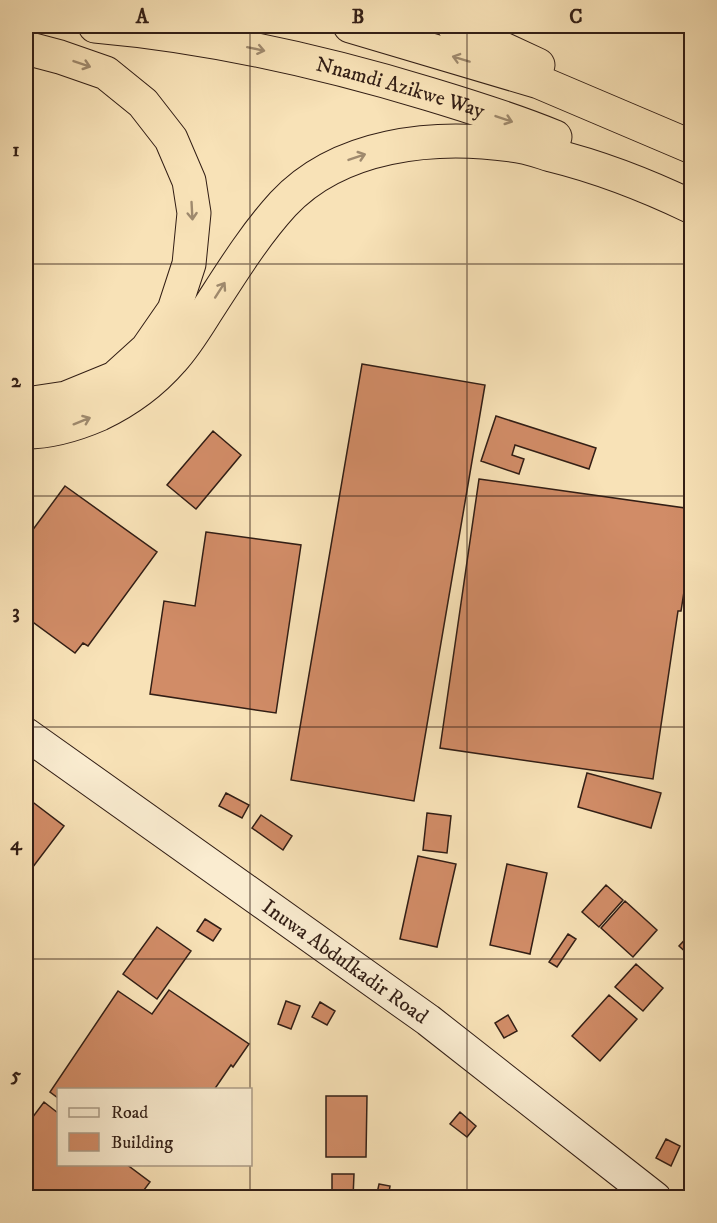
<svg xmlns="http://www.w3.org/2000/svg" width="717" height="1223" viewBox="0 0 717 1223" font-family="'IM FELL DW Pica',serif">
	<style>
		.building { fill: #d18c67; stroke: #321e15; stroke-width: 1.5 }
		.lines { fill: none; stroke-linecap: round; stroke-linejoin: round }
		.secondary-casing { stroke: #321e15; stroke-width: 34 }
		.highway-casing { stroke: #321e15; stroke-width: 35 }
		.secondary { stroke: #faecd0; stroke-width: 32 }
		.highway { stroke: #f8e2b7; stroke-width: 33 }
		.oneway { stroke: #9f8a6e }
		.grid { fill: none; stroke: #321e15; stroke-width: 1.5; stroke-opacity: 0.55 }
		.labels { text-anchor: middle; stroke-width: 5; stroke-linejoin: round; paint-order: stroke }
		.street-label { font-size: 21px; fill: #321e15; stroke: #faecd0 }
		.neatline { fill: none; stroke: #321e15; stroke-width: 2 }
		.grid-label { font-size: 20px; text-anchor: middle; font-weight: bold; fill: #321e15 }
	</style>
	<rect width="100%" height="100%" fill="#f8e2b7"/>
	<filter id="stains"><feTurbulence type="fractalNoise" baseFrequency=".00333" numOctaves="4"/><feColorMatrix values="0 0 0 0 .2 0 0 0 0 .09 0 0 0 0 .02 0 0 0 .5 -.17"/></filter>
	<radialGradient id="worn" r=".72"><stop offset=".6" stop-color="#630" stop-opacity="0"/><stop offset="1" stop-color="#630" stop-opacity=".3"/></radialGradient>
	<path class="building" d="M 362,364 L 485,385 L 414,801 L 291,780 Z
		M 496,416 L 596,448 L 589,469 L 515,445 L 512,455 L 524,459 L 519,474 L 481,461 Z
		M 213,431 L 241,455 L 196,509 L 167,485 Z
		M 479,479 L 692,509 L 692,540 L 681,611 L 678,611 L 653,779 L 440,748 Z
		M 65,486 L 157,552 L 88,646 L 83,643 L 75,653 L 26,617 L 26,539 Z
		M 206,532 L 301,545 L 276,713 L 150,694 L 164,601 L 195,606 Z
		M 587,773 L 661,793 L 651,828 L 578,807 Z
		M 226,793 L 249,805 L 242,818 L 219,806 Z
		M 26,797 L 64,826 L 26,876 Z
		M 427,813 L 451,816 L 447,853 L 423,850 Z
		M 261,815 L 292,836 L 283,850 L 252,828 Z
		M 418,856 L 456,864 L 437,947 L 400,939 Z
		M 507,864 L 547,873 L 530,954 L 490,945 Z
		M 606,885 L 623,900 L 599,927 L 582,912 Z
		M 625,901 L 657,930 L 633,957 L 601,928 Z
		M 205,919 L 221,929 L 213,941 L 197,931 Z
		M 157,927 L 191,951 L 157,999 L 123,974 Z
		M 692,932 L 692,956 L 691,957 L 679,946 Z
		M 568,934 L 576,939 L 557,967 L 549,962 Z
		M 636,964 L 663,988 L 643,1011 L 615,987 Z
		M 169,990 L 249,1044 L 233,1067 L 231,1065 L 214,1090 L 58,1090 L 58,1098 L 50,1092 L 118,991 L 152,1014 Z
		M 609,995 L 637,1019 L 600,1061 L 572,1036 Z
		M 286,1001 L 300,1006 L 291,1029 L 278,1024 Z
		M 320,1002 L 335,1011 L 327,1025 L 312,1017 Z
		M 508,1015 L 517,1031 L 504,1038 L 495,1023 Z
		M 326,1096 L 367,1096 L 366,1157 L 326,1157 Z
		M 44,1102 L 58,1113 L 58,1164 L 126,1164 L 150,1182 L 138,1198 L 26,1198 L 26,1126 Z
		M 460,1112 L 476,1126 L 467,1137 L 450,1124 Z
		M 666,1139 L 680,1146 L 671,1166 L 656,1158 Z
		M 332,1174 L 354,1174 L 353,1198 L 332,1198 Z
		M 379,1184 L 390,1186 L 388,1198 L 376,1198 Z"/>
	<g class="lines">
		<g class="secondary-casing">
			<g id="secondary">
				<path id="s1" d="M 26,734 L 428,1020 L 655,1198"/>
			</g>
		</g>
		<g class="highway-casing">
			<g id="highway">
				<path id="s2" d="M 95,26 C 209,36 320,61 429,94 C 472,107 514,120 555,137"/>
				<path d="M 350,26 L 539,82 L 692,147"/>
				<path d="M 454,26 L 538,65"/>
				<path d="M 26,48 L 60,57 L 106,73 L 143,103 L 171,139 L 189,181 L 194,213 L 189,264 L 174,310 L 147,349 L 115,378 L 66,398 L 26,404"/>
				<path d="M 26,432 C 51,432 77,424 100,414 C 127,401 152,383 172,360 C 185,346 196,328 206,312 C 230,275 253,237 283,204 C 339,144 433,134 511,145 C 525,146 538,151 551,155 C 600,167 646,185 692,207"/>
			</g>
		</g>
		<use href="#secondary" class="secondary"/>
		<use href="#highway" class="highway"/>
	</g>
	<defs><path id="oneway-shaft" d="M-6 0H5M1.5-3L5.5 0L1.5 3" fill="none" stroke-width="1.6" stroke-linecap="round" stroke-linejoin="round" transform="scale(1.5)"/></defs>
	<g class="oneway">
		<use href="#oneway-shaft" transform="translate(256 49) rotate(12)"/>
		<use href="#oneway-shaft" transform="translate(461 59) rotate(-163)"/>
		<use href="#oneway-shaft" transform="translate(82 64) rotate(19)"/>
		<use href="#oneway-shaft" transform="translate(504 119) rotate(19)"/>
		<use href="#oneway-shaft" transform="translate(357 157) rotate(-19)"/>
		<use href="#oneway-shaft" transform="translate(192 211) rotate(87)"/>
		<use href="#oneway-shaft" transform="translate(220 290) rotate(-57)"/>
		<use href="#oneway-shaft" transform="translate(82 421) rotate(-22)"/>
	</g>
	<path class="grid" d="M 250,26 L 250,1090M 467,26 L 467,1198M 26,264 L 692,264M 26,496 L 692,496M 26,727 L 692,727M 26,959 L 692,959M 250,1164 L 250,1198"/>
	<g class="labels">
		<g class="street-label">
			<text dy="7" stroke="none"><textPath href="#s2" startOffset="312">Nnamdi Azikwe Way</textPath></text>
			<text dy="7" stroke="none"><textPath href="#s1" startOffset="392">Inuwa Abdulkadir Road</textPath></text>
		</g>
	</g>
	<rect width="717" height="1223" fill="none" stroke="#f8e2b7" stroke-width="66"/>
	<rect x="57" y="1088" width="195" height="78" fill="#faecd0" stroke="#aa9a85" stroke-width="1.5"/>
	<rect x="69" y="1108" width="30" height="9" fill="#faecd0" stroke="#aa9a85" stroke-width="1.5"/>
	<text x="111" y="1118" font-size="18" fill="#321e15">Road</text>
	<rect x="69" y="1133" width="30" height="18" fill="#d18c67" stroke="#aa9a85" stroke-width="1.5"/>
	<text x="111" y="1148" font-size="18" fill="#321e15">Building</text>
	<rect x="33" y="33" width="651" height="1157" class="neatline"/>
	<g class="grid-label">
		<text x="142" y="23">A</text>
		<text x="358" y="23">B</text>
		<text x="576" y="23">C</text>
		<text x="16" y="156">1</text>
		<text x="16" y="387">2</text>
		<text x="16" y="618">3</text>
		<text x="16" y="850">4</text>
		<text x="16" y="1081">5</text>
	</g>
	<rect width="100%" height="100%" filter="url(#stains)"/>
	<rect width="100%" height="100%" fill="url(#worn)"/>
</svg>
